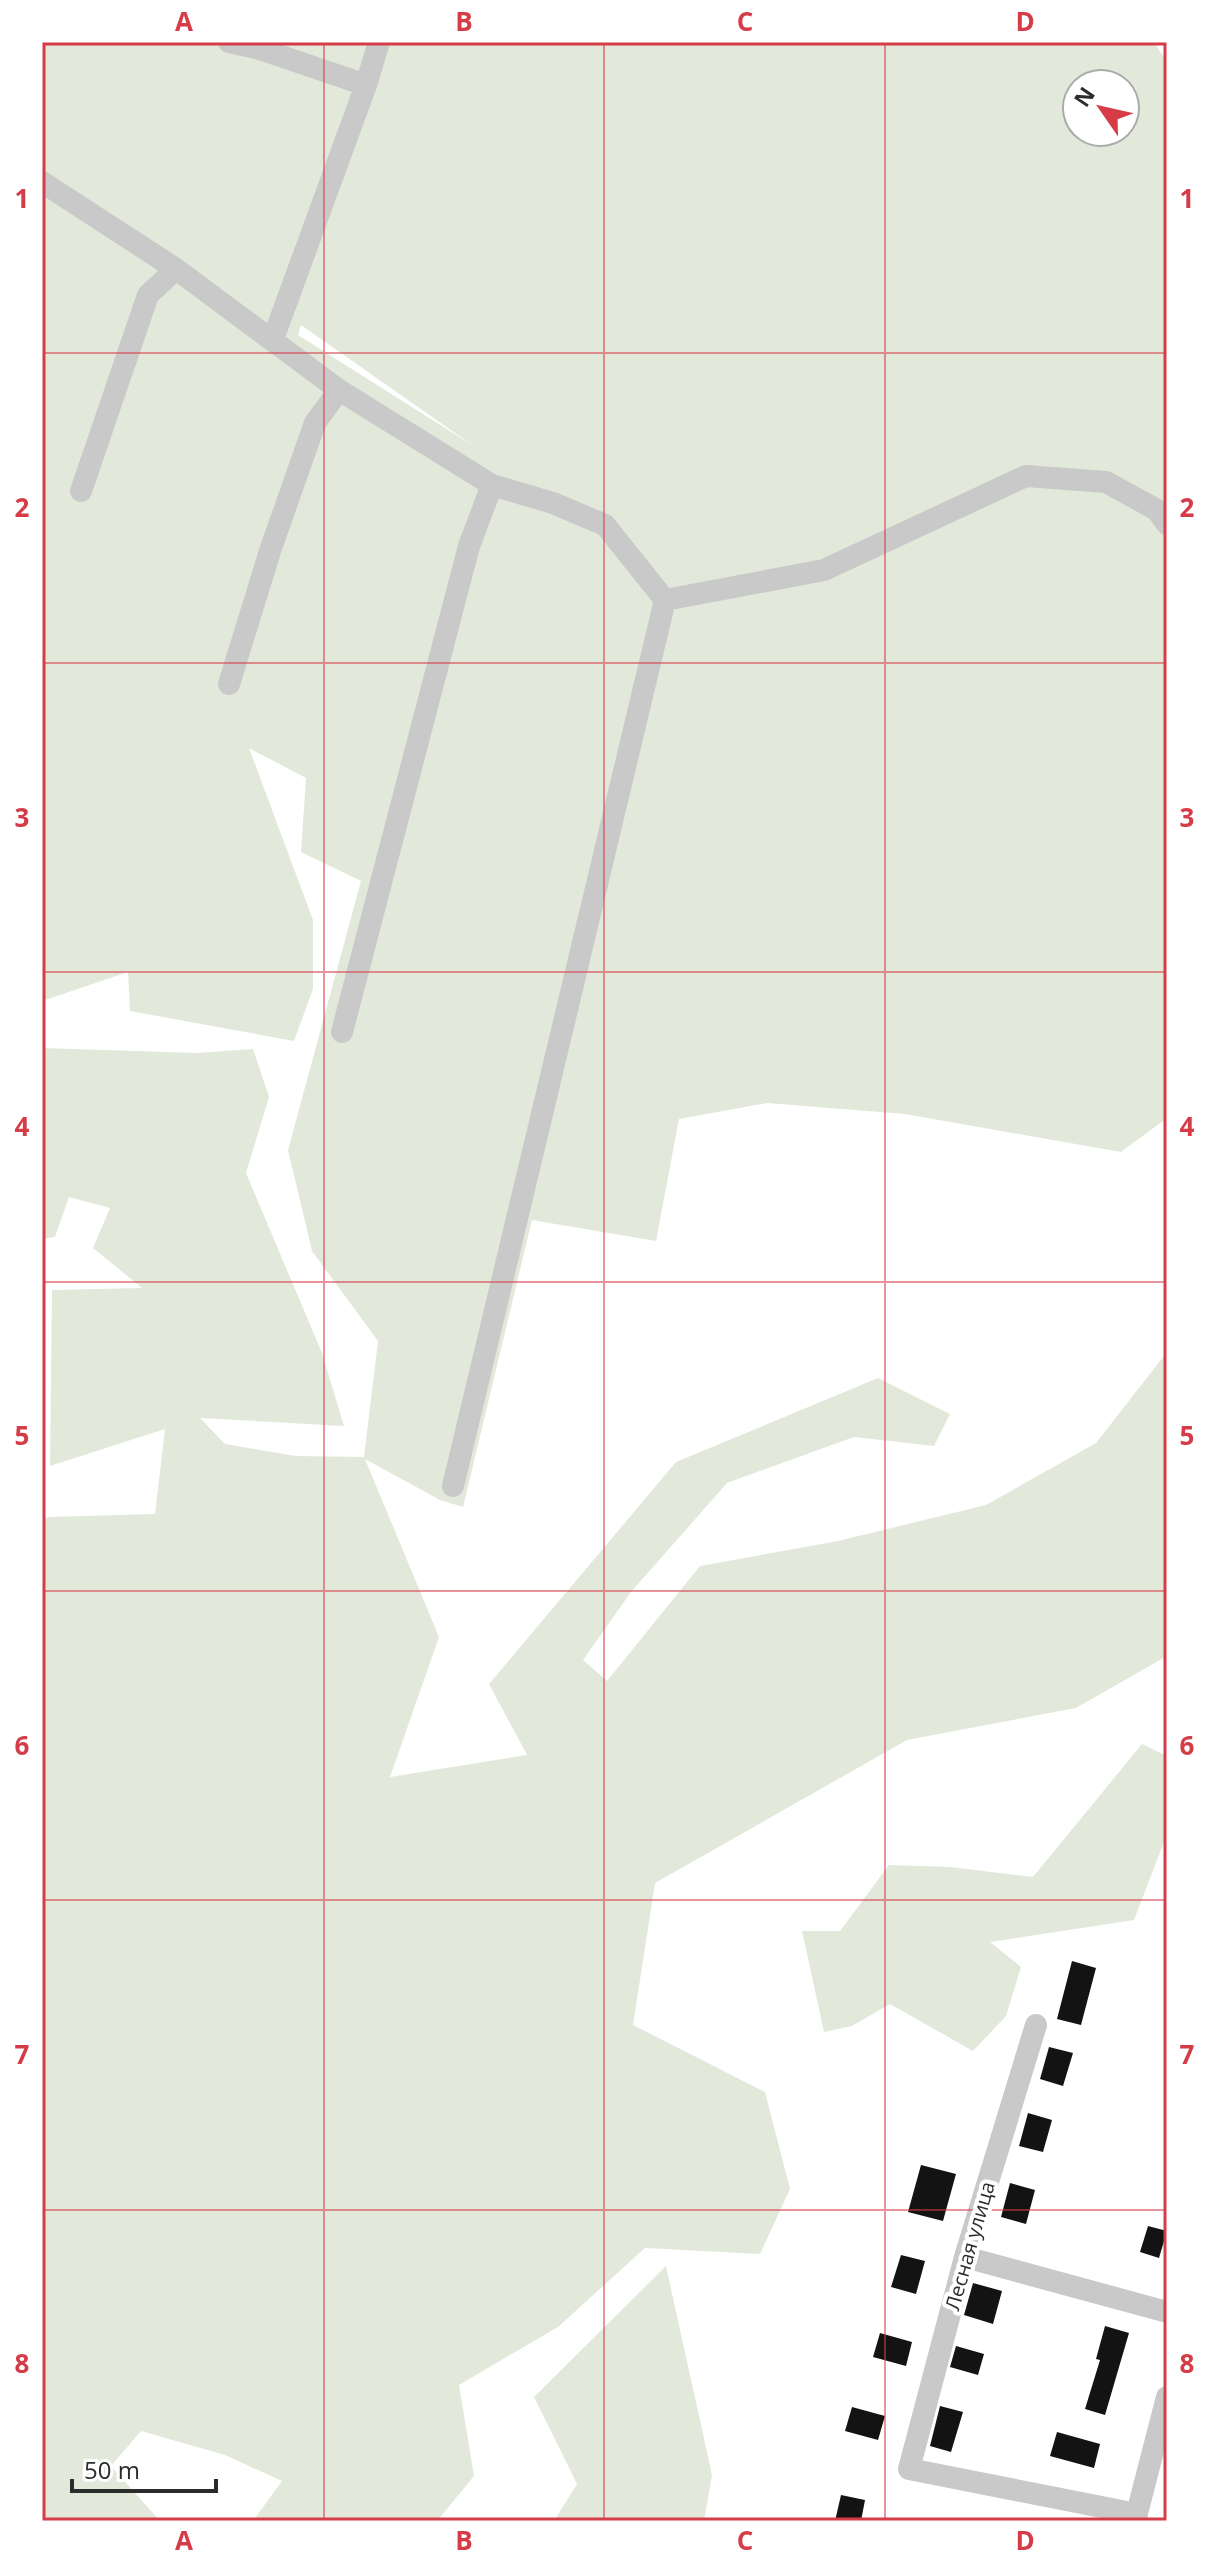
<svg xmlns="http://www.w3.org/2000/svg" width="1209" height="2563" viewBox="0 0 1209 2563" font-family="'Open Sans',sans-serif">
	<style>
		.green { fill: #e2e9da; fill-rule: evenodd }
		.building { fill: #131313 }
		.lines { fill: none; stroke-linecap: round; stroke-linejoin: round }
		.minor { stroke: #c9c9c9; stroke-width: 22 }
		.grid { fill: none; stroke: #d53c48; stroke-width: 2; stroke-opacity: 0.55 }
		.labels { text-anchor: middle; stroke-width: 8; stroke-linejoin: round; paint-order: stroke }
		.street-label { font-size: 20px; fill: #2c2c2c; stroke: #fff }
		.neatline { fill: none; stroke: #d53c48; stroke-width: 3 }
		.grid-label { font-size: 26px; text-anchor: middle; font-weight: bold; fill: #d53c48 }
	</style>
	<rect width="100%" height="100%" fill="#fff"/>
	<path class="green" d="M 42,42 L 1154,42 L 1167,62 L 1167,1118 L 1121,1152 L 905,1114 L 767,1103 L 679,1119 L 656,1241 L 532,1220 L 463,1507 L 440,1500 L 365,1459 L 439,1637 L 390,1777 L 527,1755 L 489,1684 L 676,1462 L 878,1378 L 950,1414 L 934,1446 L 854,1437 L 727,1483 L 631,1592 L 583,1660 L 607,1681 L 700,1566 L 838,1541 L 986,1505 L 1096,1443 L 1167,1352 L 1167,1656 L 1076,1708 L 907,1740 L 655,1883 L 633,2025 L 765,2092 L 790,2189 L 760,2254 L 645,2248 L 558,2327 L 459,2385 L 474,2476 L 437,2521 L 253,2521 L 282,2481 L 225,2455 L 141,2431 L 111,2466 L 160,2521 L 42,2521 L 42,1521 L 48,1517 L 155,1514 L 165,1429 L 50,1466 L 52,1290 L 142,1288 L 93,1248 L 110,1208 L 69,1197 L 55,1237 L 42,1239 L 42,1048 L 196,1053 L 253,1049 L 269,1097 L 246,1173 L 322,1353 L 344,1426 L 200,1418 L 225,1444 L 296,1456 L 364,1457 L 378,1341 L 312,1251 L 288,1150 L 361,881 L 301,852 L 306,778 L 249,748 L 313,920 L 313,989 L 294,1041 L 130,1011 L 128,972 L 42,1001 ZM 1077,84 L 1125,84 L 1125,132 L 1077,132 ZM 301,325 L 472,445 L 298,335 Z
		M 1142,1744 L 1167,1756 L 1167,1834 L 1134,1920 L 990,1942 L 1021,1967 L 1006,2016 L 973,2051 L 890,2004 L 852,2026 L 824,2032 L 802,1931 L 840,1931 L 889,1865 L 950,1867 L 1033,1877 Z
		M 666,2266 L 712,2475 L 704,2521 L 554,2521 L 577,2484 L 534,2397 Z"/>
	<path class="building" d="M 1072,1961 L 1096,1968 L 1081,2025 L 1057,2019 Z
		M 1049,2047 L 1073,2053 L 1063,2086 L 1040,2079 Z
		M 1028,2113 L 1052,2120 L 1043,2152 L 1019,2146 Z
		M 921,2165 L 956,2174 L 943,2221 L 908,2212 Z
		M 1010,2183 L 1035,2190 L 1026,2224 L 1001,2217 Z
		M 1148,2226 L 1167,2231 L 1159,2258 L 1140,2252 Z
		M 901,2255 L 925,2261 L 916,2294 L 891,2287 Z
		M 973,2283 L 1002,2291 L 993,2324 L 964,2315 Z
		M 1105,2326 L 1129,2333 L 1105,2415 L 1085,2409 L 1100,2360 L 1096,2359 Z
		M 880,2333 L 912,2342 L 906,2366 L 873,2357 Z
		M 956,2346 L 984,2354 L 978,2375 L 950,2367 Z
		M 940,2406 L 963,2412 L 951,2452 L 930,2446 Z
		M 852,2407 L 885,2416 L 878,2440 L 845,2431 Z
		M 1057,2432 L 1100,2444 L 1094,2468 L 1050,2456 Z
		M 841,2495 L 865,2500 L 861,2521 L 835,2521 Z"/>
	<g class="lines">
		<path class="minor" d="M 229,42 L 260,49 L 366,85
			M 42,182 L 176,269 L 339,390 L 492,485 L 553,503 L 605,525 L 665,600
			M 273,339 L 366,85 L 379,42
			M 81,491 L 148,295 L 176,269
			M 665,600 L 824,570 L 1026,476 L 1106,482 L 1157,510 L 1167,524
			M 229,684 L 271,548 L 315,423 L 339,390
			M 342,1032 L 469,546 L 492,485
			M 453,1486 L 665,600
			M 1036,2025 L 965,2257 L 909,2469 L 1137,2514
			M 965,2257 L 1167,2312
			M 1135,2521 L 1167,2397"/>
	</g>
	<path class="grid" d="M 324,42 L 324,2521M 604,42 L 604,2521M 885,42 L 885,2521M 42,353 L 1167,353M 42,663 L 1167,663M 42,972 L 1167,972M 42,1282 L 1167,1282M 42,1591 L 1167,1591M 42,1900 L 1167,1900M 42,2210 L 1167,2210"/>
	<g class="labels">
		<g class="street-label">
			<text transform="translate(970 2246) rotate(-74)" y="7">Лесная улица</text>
		</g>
	</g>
	<rect width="1209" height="2563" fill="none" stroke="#ffffff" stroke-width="88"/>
	<g transform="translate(1101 108) rotate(304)"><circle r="38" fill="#ffffff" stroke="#ababab" stroke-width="2"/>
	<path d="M0-6L14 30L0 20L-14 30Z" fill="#d53c48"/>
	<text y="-12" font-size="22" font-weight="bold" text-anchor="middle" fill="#2c2c2c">N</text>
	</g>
	<path d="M72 2479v12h144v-12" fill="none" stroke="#2c2c2c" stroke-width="4"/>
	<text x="84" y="2479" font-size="24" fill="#2c2c2c" stroke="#ffffff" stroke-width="6" paint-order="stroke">50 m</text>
	<rect x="44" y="44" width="1121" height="2475" class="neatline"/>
	<g class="grid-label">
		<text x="184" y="31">A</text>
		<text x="464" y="31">B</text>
		<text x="745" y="31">C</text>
		<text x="1025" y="31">D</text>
		<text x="22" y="208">1</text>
		<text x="1187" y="208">1</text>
		<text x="22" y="517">2</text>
		<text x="1187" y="517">2</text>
		<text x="22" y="827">3</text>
		<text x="1187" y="827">3</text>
		<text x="22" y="1136">4</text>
		<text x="1187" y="1136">4</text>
		<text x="22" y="1445">5</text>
		<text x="1187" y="1445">5</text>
		<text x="22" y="1755">6</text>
		<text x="1187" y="1755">6</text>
		<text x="22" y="2064">7</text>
		<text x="1187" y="2064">7</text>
		<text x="22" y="2373">8</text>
		<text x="1187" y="2373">8</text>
		<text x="184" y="2550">A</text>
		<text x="464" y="2550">B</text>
		<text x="745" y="2550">C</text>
		<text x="1025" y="2550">D</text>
	</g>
</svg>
